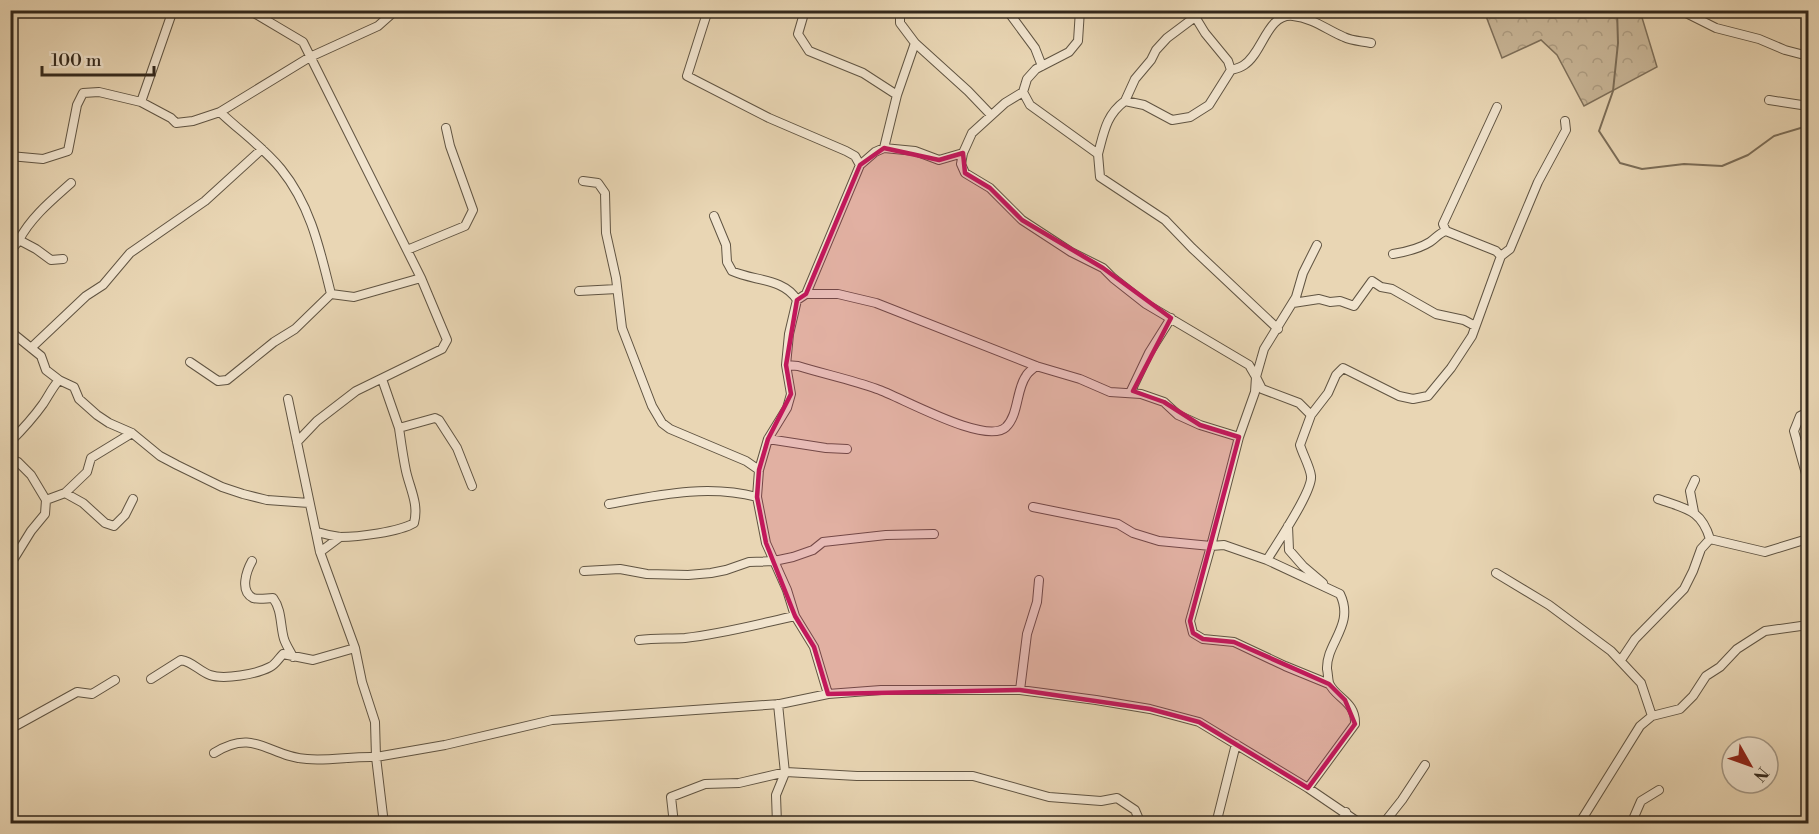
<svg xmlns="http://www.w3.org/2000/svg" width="1819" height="834" viewBox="0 0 1819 834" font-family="'Libre Bodoni',serif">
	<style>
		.forest { fill: url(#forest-crowns); stroke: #7e705b; stroke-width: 1.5 }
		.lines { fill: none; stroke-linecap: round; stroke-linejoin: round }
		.stream { stroke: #7b6d58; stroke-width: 2 }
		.minor-casing { stroke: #605442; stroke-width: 10 }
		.minor { stroke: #f1e4ce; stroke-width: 8 }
		.marked { fill: #c2185b; fill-opacity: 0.2; stroke: #c2185b; stroke-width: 4.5; stroke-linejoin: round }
	</style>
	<defs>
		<pattern id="forest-crowns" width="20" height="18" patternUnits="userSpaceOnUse" patternTransform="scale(1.5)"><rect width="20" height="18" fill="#cab89a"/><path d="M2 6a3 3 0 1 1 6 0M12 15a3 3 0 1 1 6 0" fill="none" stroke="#ae9e84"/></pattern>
	</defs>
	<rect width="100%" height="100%" fill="#e9d6b4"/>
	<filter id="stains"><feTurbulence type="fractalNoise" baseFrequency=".00333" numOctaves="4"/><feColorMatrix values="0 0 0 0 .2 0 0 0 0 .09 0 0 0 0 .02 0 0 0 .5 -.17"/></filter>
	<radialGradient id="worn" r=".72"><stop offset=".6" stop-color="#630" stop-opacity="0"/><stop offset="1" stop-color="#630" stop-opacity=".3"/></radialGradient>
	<path class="forest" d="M 1484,11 L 1640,11 L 1657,67 L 1584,106 L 1557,55 L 1541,40 L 1502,58 Z"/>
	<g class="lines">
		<path class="stream" d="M 1617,10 L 1618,43 L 1613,91 L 1599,131 L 1620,163 L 1642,169 L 1684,164 L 1722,166 L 1748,155 L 1774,136 L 1804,127 L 1808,133
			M 1808,206 L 1807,217 L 1808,237"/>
		<g class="minor-casing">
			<path id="minor" d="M 173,10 L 141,102 L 171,118 L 176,123 L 193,121 L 220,112 C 240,131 264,148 281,169 C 311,206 320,250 331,294 L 295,329 L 274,342 L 227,380 L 218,381 L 190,362
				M 249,10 L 303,42 L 421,278 L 447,340 L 442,349 L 356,391 L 317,421 L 297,442
				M 708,10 L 687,76 L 769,118 L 846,151 L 855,156 L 860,165
				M 805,10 L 798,34 L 809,51 L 863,73 L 897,95 L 884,148 L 875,152 L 860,165 L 806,294 L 797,300 L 789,334 L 786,365 L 791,394 L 787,408 L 768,439 L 759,470 L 757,497 L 766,543 L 787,590 L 795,616 L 814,647 L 828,694
				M 1007,10 L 1035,48 L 1042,66
				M 1080,10 L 1078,41 L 1069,52 L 1036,69 L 1027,79 L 1023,92 L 1030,105 L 1098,154 L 1100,177 L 1165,220 L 1192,248 L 1278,329
				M 1686,10 L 1686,13 L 1716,28 L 1759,39 L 1785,50 L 1808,56
				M 1806,19 L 1808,12
				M 10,43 L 11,43
				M 915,43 L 968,91 L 991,115
				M 1231,70 C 1235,69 1240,68 1244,65 C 1263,53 1267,13 1293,16 C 1313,18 1327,30 1344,37 C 1352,41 1362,41 1371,43
				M 1023,92 L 1005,103 L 972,133 L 963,153 L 961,164 L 965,173 L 990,188 L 1022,220 L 1071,252 L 1103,268 L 1113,278 L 1146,304 L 1249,365 L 1256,377 L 1255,392 L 1239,437 L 1211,546 L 1159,541 L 1133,533 L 1118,524 L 1033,507
				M 897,95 L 915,43 L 900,23 L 900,10
				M 1769,100 L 1808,106
				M 1125,101 L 1135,79 L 1151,60 L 1156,50 L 1167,38 L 1195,17
				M 220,112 L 310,57 L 378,26 L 396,10
				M 884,148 L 915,151 L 939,160 L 963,153
				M 1098,154 C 1104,132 1106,115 1125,101 L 1144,105 L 1172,120 L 1190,117 L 1209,105 L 1231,70 L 1228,61 L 1205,33 L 1191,10
				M 10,156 L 43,159 L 68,151 L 77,105 L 83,93 L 99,92 L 141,102
				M 583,181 L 598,183 L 605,193 L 606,233 L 616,278 L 622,328 L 652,406 L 662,423 L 670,429 L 746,461 L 759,470
				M 714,216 L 726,245 L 727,262 L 732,271 C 753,281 784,278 797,300
				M 19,240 C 31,217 52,200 71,183
				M 407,250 L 465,226 L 473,210 L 450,146 L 446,128
				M 10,252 L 19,240 L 36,249 L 51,260 L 63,259
				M 1393,254 C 1405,252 1419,249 1430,242 C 1436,238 1439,233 1446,231
				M 1501,256 L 1510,249 L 1538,182 L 1566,130 L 1565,121
				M 579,291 L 617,289
				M 331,294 L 354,297 L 421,278
				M 806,294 L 838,294 L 876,303 L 1036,366 L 1080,379 L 1110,392 L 1141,394 L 1164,402 L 1178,415 L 1200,425 L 1239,437
				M 1293,303 L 1319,299 L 1330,302 L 1340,301 L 1354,306 L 1372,281 L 1381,287 L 1392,289 L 1436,314 L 1464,320 L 1475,326
				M 10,331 L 41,356 L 46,370 L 59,380 C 52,388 49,395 43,404 C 33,418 22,430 10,442
				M 31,348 L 86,296 L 103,285 L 130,253 L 205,201 L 262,149
				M 786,365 L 798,366 C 824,374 852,380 877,389 C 901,397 986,446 1006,427 C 1019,414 1016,390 1026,376 C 1028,372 1033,369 1036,366
				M 382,379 L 399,428
				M 59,380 L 74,387 L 79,399 L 97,415 L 109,423 L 132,433 L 160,456 L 177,465 L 222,487 L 243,494 L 267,500 L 309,503
				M 1130,393 L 1149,353 L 1171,318
				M 1808,412 L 1800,416 L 1794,431 L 1808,481
				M 1311,415 L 1299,403 L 1262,389 L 1256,377 L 1264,349 L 1296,297 L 1303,273 L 1317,245
				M 768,439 L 826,448 L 847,449
				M 10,459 L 18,462 L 31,475 L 46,500 L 45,514 L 31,531 L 10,565
				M 65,493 L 87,472 L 91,458 L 132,433
				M 46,500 L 65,493 L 83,503 L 105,523 L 114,526 L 125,515 L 133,499
				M 609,504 C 659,495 707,484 757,497
				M 1694,512 L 1690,491 L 1695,480
				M 1288,526 L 1289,550 L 1303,566 L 1323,583
				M 317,532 C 324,534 333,536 340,537 C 358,537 399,532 414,523 C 419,504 410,489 406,471 C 403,457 401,442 399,428 L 435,418 L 439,420 L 457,448 L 472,486
				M 1710,539 L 1765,552 L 1804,540 L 1808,542
				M 320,552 L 340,537
				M 1267,560 L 1224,545 L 1211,546 L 1190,621 L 1193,633 L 1203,639 L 1234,642 L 1285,666 L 1329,684
				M 252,561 C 247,570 239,591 253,598 C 259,600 267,598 273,598 C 282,610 280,625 284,639 C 286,645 290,651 293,657
				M 584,571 L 620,569 L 647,574 L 688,575 L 711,573 L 726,570 L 749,562 L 774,561 L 793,557 L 813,550 L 823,542 L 886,535 L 934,534
				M 1496,573 L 1549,605 L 1611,651 L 1641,683 L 1652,716
				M 639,640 C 655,638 670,639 685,638 C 722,634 759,624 795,616
				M 1621,660 L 1635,639 L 1684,589 L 1693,571 L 1701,549 L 1710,539 C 1701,509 1686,509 1658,499
				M 151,679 L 181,660 C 193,662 199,671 210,675 C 224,680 257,674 270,667 C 275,665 279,658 283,654 L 313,660 L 355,648
				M 1020,690 L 1027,634 L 1037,602 L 1039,580
				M 10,729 L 77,692 L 92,694 L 115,680
				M 214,753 C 255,727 269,757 307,759 C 329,761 353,756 376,757 L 375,722 L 362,682 L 355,648 L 320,552 L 288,399
				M 1308,788 L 1355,724 C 1356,701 1335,698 1329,683 C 1328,679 1328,673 1327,669 C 1326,643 1355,625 1340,594 L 1267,560 C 1276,545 1313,491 1311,476 C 1310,467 1303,455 1300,445 L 1311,415 L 1328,393 L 1336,375 L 1343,368 L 1399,396 L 1413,399 L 1428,396 L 1451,368 L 1472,336 L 1501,256 L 1496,251 L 1446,231 L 1443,224 L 1497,107
				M 368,824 L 383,821
				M 384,824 L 376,757 L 445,745 L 552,720 L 780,704 L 828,694 L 881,690 L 1020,690 L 1096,700 L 1150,709 L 1199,722 L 1308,788 L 1361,824
				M 674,824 L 671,797 L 705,784 L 739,783 L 786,772 L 857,776 L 973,776 L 1049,797 L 1101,801 L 1117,798 L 1135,810 L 1141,824
				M 777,824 L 776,795 L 785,773 L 778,704
				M 1216,824 L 1236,744
				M 1340,824 L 1346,812
				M 1383,824 L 1402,800 L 1425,765
				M 1579,824 L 1640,726 L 1652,716 L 1680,709 L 1693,696 L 1706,676 L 1720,667 L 1737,649 L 1765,631 L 1808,625
				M 1631,824 L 1641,801 L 1659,790"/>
		</g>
		<use href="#minor" class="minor"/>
	</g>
	<path class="marked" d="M 884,148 L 939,160 L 963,153 L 965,173 L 990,188 L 1022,220 L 1103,268 L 1171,318 L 1133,391 L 1164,402 L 1200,425 L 1239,437 L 1190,621 L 1193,633 L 1203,639 L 1234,642 L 1329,684 L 1345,700 L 1355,724 L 1308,788 L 1199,722 L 1150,709 L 1020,690 L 828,694 L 814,647 L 795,616 L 766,543 L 757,497 L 759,470 L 768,439 L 791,394 L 786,365 L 797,300 L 806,294 L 860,165 Z"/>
	<rect width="1819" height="834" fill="none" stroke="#e9d6b4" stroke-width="36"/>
	<rect x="12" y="12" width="1795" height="810" fill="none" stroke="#33281c" stroke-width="3"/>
	<rect x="18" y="18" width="1783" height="798" fill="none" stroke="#33281c" stroke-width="1.5"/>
	<g transform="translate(1750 765) rotate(130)"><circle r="28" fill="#f1e4ce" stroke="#a59987" stroke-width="1.5"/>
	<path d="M0-4.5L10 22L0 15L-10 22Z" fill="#8f2418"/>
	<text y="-9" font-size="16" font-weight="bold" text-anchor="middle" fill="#33281c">N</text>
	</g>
	<path d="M42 66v9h112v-9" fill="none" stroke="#33281c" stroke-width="3"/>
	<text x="51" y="66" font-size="18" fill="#33281c" stroke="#f1e4ce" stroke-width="4.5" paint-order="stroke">100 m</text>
	<rect width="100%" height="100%" filter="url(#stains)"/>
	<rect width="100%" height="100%" fill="url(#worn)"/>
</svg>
